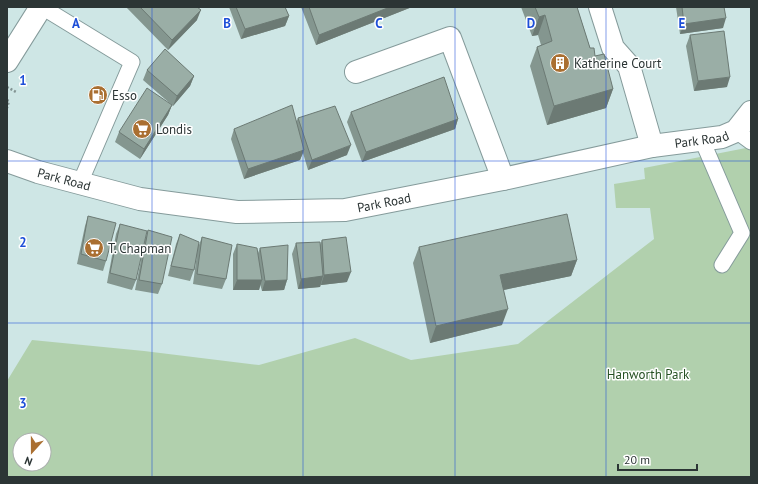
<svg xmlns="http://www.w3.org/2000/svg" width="758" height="484" viewBox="0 0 758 484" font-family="'PT Sans',sans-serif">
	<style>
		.green { fill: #b1d0ad; fill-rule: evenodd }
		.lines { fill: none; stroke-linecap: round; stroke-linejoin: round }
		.lane-casing { stroke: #859b9b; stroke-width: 17 }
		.street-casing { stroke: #859b9b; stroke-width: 24 }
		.secondary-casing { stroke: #859b9b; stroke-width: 24 }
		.path { stroke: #829392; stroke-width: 2.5; stroke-dasharray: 2 2; stroke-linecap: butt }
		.lane { stroke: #fff; stroke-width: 15 }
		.street { stroke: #fff; stroke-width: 22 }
		.secondary { stroke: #fff; stroke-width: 22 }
		.wall { fill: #84968f }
		.shaded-wall { fill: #6c7a74 }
		.building { fill: #9aaea6; stroke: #6c7a74 }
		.grid { fill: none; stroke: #1d4ed8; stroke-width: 1; stroke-opacity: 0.55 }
		.labels { text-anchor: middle; stroke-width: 3; stroke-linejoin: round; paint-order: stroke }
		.poi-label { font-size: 13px; fill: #2c3535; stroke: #fff; text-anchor: start }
		.street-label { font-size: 13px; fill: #2c3535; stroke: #fff }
		.park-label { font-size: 13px; fill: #255022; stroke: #fff }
		.grid-label { font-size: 13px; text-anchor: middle; font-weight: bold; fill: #1d4ed8; stroke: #fff; stroke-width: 3; stroke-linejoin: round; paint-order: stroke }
	</style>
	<rect width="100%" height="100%" fill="#cee6e5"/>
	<path class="green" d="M 751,147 L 751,477 L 7,477 L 7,381 L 32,340 L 144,351 L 259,365 L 355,338 L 411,360 L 518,344 L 654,239 L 650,208 L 616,208 L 614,184 L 645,179 L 644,168 ZM 20,440 L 44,440 L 44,464 L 20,464 Z"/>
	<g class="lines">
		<g class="lane-casing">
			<path id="lane" d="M 42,7 L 132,62 L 80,183
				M 736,131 L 751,142
				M 702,140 L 742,233 L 722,265"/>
		</g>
		<g class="street-casing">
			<g id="street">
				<path d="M 600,7 L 613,48 L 629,66 L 652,146"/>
				<path d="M 356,72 L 450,38 L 503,179"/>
				<path id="s1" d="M 7,161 L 38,172 L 140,199 L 237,212 L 345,210 L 503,179 L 652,146 L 722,137 L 736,131 L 751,112"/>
			</g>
		</g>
		<g class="secondary-casing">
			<path id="secondary" d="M 7,61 L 41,7"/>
		</g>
		<path class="path" d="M 7,87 L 16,92
			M 7,100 L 9,101 L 7,108"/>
		<use href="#lane" class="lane"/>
		<use href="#street" class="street"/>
		<use href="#secondary" class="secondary"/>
	</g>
	<path class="wall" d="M 126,7 L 197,7 L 197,20 L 168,50 Z
		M 229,7 L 285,7 L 289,16 L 285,26 L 241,39 Z
		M 301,7 L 412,7 L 316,45 Z
		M 521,7 L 577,7 L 590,48 L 595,56 L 613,89 L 606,108 L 547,125 L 530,66 L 537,47 L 541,45 L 538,35 L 532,36 Z
		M 676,7 L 724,7 L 723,28 L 680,34 Z
		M 690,35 L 727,87 L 694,91 L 686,46 Z
		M 147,70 L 194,76 L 190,86 L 173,106 L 143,80 Z
		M 172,105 L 168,115 L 140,159 L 115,142 L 119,132 Z
		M 351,112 L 458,119 L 455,129 L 362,162 L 347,122 Z
		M 298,118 L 347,155 L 308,170 L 303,153 L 300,160 L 244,179 L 231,139 L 234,129 L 296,122 Z
		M 88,216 L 106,261 L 103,271 L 77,264 L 85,226 Z
		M 120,224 L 136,280 L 132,290 L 107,283 L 116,234 Z
		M 148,230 L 162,284 L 158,294 L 135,290 L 145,240 Z
		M 180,234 L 199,245 L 202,237 L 226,279 L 222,289 L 193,284 L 197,254 L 194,270 L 190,281 L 168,276 L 176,244 Z
		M 322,240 L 347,282 L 321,285 L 321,284 L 320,287 L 298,289 L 292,254 L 296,243 L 320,245 Z
		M 237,244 L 258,253 L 260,248 L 287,280 L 284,290 L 262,291 L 260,284 L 259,290 L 233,290 L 233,254 Z
		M 419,247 L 577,260 L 571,276 L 503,290 L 502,325 L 430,343 L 413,263 Z"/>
	<path class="shaded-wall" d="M 390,7 L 412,7 L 316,45 L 319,35 Z
		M 201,10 L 197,20 L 168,50 L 172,40 Z
		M 545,15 L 538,35 L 532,36 L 539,17 Z
		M 289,16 L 285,26 L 241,39 L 245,29 Z
		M 726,18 L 723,28 L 680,34 L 684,24 Z
		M 194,76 L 190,86 L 173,106 L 177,96 Z
		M 730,77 L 727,87 L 694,91 L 698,81 Z
		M 613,89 L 606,108 L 547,125 L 554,106 Z
		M 172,105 L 168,115 L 140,159 L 144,149 Z
		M 458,119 L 455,129 L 362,162 L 366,152 Z
		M 351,145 L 347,155 L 308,170 L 312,160 Z
		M 304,150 L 300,160 L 244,179 L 248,169 Z
		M 577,260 L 571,276 L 494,292 L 500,275 Z
		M 351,272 L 347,282 L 321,285 L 324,275 Z
		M 323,276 L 320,287 L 298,289 L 301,279 Z
		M 237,280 L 262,280 L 259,290 L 233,290 Z
		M 287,280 L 284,290 L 262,291 L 265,281 Z
		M 508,309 L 502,325 L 430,343 L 436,326 Z"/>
	<path class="building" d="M 140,7 L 197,7 L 201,10 L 172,40 Z
		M 236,7 L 285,7 L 289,16 L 245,29 Z
		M 309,7 L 390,7 L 319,35 Z
		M 535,7 L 577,7 L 590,48 L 594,48 L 595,56 L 604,54 L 613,89 L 554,106 L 537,47 L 552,41 L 545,15 L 539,17 Z
		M 682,7 L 724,7 L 726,18 L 684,24 Z
		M 724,31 L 730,77 L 698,81 L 690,35 Z
		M 165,49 L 194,76 L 177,96 L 147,70 Z
		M 444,77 L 458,119 L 366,152 L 351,112 Z
		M 147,88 L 172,105 L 144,149 L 119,132 Z
		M 292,105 L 304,150 L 248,169 L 234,129 Z
		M 335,106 L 351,145 L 312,160 L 298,118 Z
		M 567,214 L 577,260 L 500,275 L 508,309 L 436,326 L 419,247 Z
		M 88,216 L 116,223 L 106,261 L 81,254 Z
		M 120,224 L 147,231 L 136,280 L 110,273 Z
		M 148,230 L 172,237 L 162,284 L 139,280 Z
		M 180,234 L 199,242 L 194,270 L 171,266 Z
		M 202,237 L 232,245 L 226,279 L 197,274 Z
		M 346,237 L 351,272 L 324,275 L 322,240 Z
		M 320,242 L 323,276 L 301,279 L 296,243 Z
		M 237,244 L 257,248 L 262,280 L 237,280 Z
		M 288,245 L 287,280 L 265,281 L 260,248 Z"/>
	<path class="grid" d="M 152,7 L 152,477M 303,7 L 303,477M 455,7 L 455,477M 606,7 L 606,477M 7,161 L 751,161M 7,323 L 751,323"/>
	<defs>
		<g id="building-disc" transform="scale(1)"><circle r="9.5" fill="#aa6f31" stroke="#fff"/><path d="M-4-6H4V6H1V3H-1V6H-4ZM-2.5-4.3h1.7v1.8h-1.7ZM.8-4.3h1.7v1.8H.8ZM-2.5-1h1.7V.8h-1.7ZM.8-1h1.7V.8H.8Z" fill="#fff"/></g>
		<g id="fuel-disc" transform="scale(1)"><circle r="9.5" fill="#aa6f31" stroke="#fff"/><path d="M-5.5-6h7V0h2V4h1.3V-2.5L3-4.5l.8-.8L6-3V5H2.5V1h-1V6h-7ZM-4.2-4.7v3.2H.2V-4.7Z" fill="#fff"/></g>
		<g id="supermarket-disc" transform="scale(1)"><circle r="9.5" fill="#aa6f31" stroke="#fff"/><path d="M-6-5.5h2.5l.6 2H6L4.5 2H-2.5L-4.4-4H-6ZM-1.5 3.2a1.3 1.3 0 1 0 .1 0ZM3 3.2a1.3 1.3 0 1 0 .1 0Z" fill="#fff"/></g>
	</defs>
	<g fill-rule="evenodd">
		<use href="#building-disc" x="560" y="63"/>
		<use href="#fuel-disc" x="98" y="95"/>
		<use href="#supermarket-disc" x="142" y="129"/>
		<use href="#supermarket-disc" x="94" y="248"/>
	</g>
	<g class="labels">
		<g class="poi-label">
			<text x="574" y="68">Katherine Court</text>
			<text x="112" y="100">Esso</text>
			<text x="156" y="134">Londis</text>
			<text x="108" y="253">T. Chapman</text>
		</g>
		<g class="street-label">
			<text dy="5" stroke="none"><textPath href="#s1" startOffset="708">Park Road</textPath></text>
			<text dy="5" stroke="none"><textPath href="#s1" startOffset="60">Park Road</textPath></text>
			<text dy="5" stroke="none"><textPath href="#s1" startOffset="384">Park Road</textPath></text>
		</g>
		<g class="park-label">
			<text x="648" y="379">Hanworth Park</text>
		</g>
	</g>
	<g class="grid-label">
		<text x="76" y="28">A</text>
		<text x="227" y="28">B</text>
		<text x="379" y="28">C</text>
		<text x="531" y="28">D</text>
		<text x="682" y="28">E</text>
		<text x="23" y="85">1</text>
		<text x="23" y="247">2</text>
		<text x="23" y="408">3</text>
	</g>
	<rect width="758" height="484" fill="none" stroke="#2c3535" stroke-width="16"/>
	<g transform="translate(32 452) rotate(201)"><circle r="19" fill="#ffffff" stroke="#abaeae"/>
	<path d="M0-3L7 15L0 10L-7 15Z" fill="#aa6f31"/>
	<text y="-6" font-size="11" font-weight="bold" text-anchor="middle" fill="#2c3535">N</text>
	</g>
	<path d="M618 464v6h79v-6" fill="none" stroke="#2c3535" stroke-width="2"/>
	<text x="624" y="464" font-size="12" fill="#2c3535" stroke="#ffffff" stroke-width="3" paint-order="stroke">20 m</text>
</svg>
